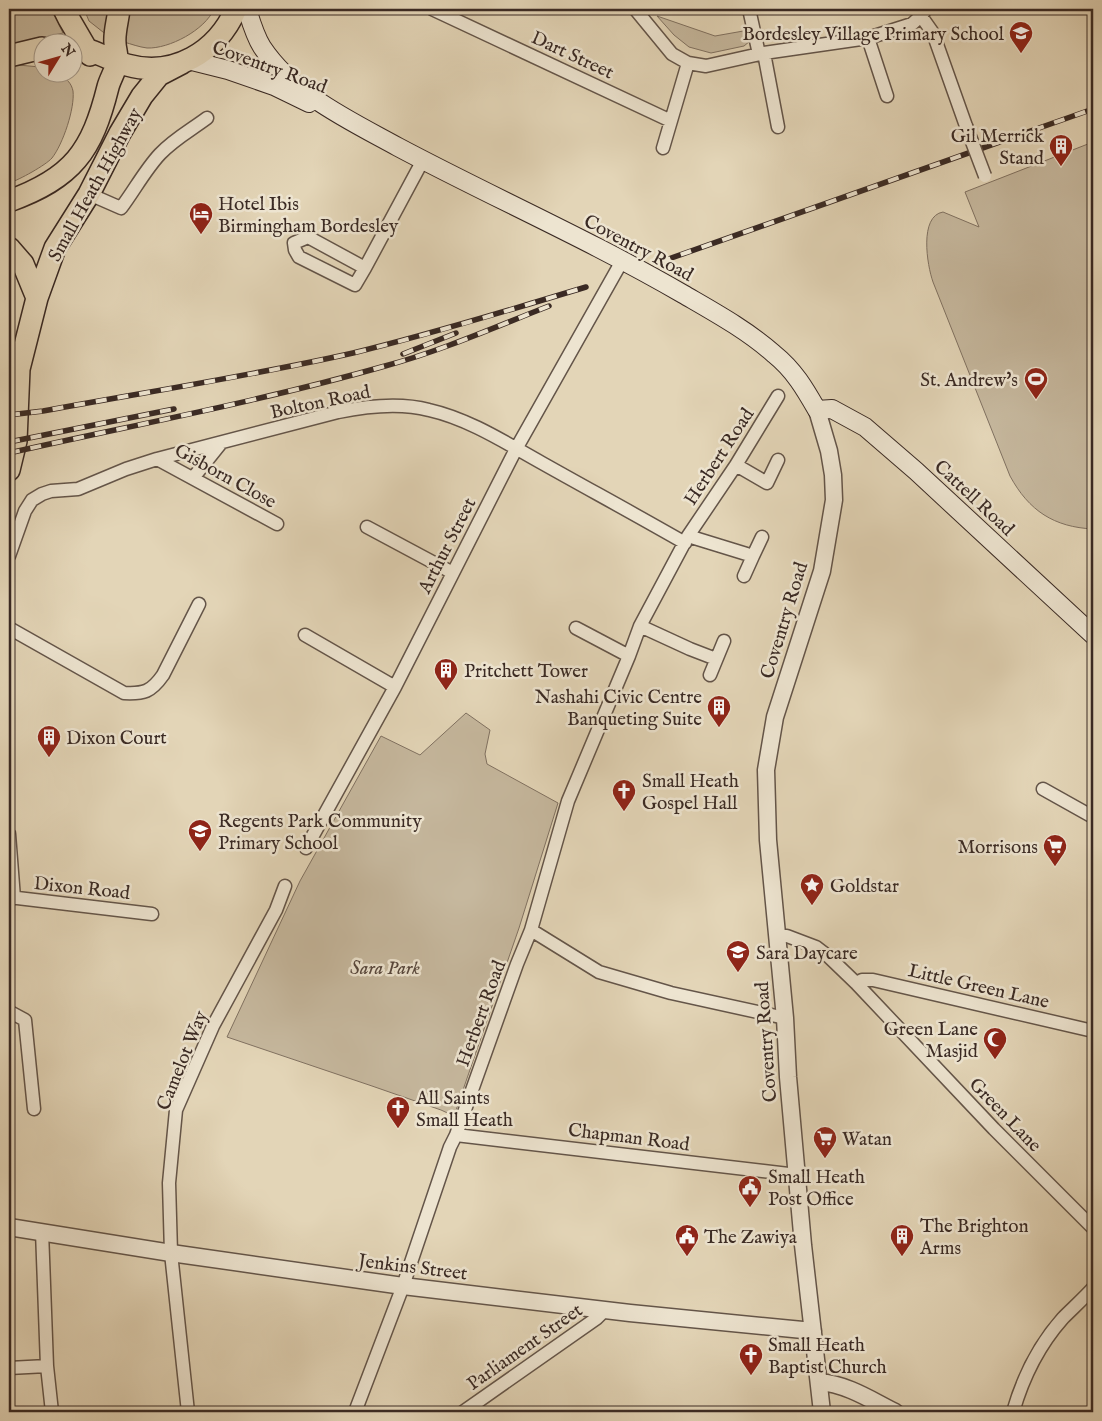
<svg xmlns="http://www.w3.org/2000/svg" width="1102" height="1421" viewBox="0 0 1102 1421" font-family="'IM FELL English',serif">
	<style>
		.green { fill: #c6b89e; stroke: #807161 }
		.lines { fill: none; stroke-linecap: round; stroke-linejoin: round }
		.minor-casing { stroke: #645549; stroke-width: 15 }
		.tertiary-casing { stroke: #645549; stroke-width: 19 }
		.secondary-casing { stroke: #3a2a24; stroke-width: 20 }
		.trunk-casing { stroke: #3a2a24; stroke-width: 24 }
		.minor { stroke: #ede4d0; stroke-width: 12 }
		.tertiary { stroke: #ede4d0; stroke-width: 16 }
		.secondary { stroke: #ede4d0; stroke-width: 18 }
		.trunk { stroke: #e3d5b7; stroke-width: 21 }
		.rail-casing { stroke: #3a2a24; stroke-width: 5.5 }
		.rail { stroke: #ede4d0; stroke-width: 4; stroke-dasharray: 11; stroke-linecap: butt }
		.minor-bridge-casing { stroke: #645549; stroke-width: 15; stroke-linecap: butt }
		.minor-bridge { stroke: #ede4d0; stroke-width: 12 }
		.labels { text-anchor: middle; stroke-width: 5; stroke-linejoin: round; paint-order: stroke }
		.poi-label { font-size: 19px; fill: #3a2a24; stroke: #ede4d0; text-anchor: start }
		.street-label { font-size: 19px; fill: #3a2a24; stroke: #ede4d0 }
		.park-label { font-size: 19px; font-style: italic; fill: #56463c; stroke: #ede4d0 }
	</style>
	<rect width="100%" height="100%" fill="#e3d5b7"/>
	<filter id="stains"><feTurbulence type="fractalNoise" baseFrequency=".004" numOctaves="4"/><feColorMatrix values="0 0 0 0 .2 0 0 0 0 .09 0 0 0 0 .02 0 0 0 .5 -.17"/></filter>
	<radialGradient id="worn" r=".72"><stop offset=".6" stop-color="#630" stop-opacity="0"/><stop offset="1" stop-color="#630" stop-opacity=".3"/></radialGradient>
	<path class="green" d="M 9,9 L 51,9 L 63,33 L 9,45 Z
		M 84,9 L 113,9 L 108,36 L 89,21 Z
		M 129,9 L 214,9 C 205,30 169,49 147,48 C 139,47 131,44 124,42 Z
		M 657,16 L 715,36 L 749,30 L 750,41 L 744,46 L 711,53 L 689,47 L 674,35 Z
		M 18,65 L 40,67 L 42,68 L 42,72 C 55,73 70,76 73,91 C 75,108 63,144 52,158 C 46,165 19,180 9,183 L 9,67 Z
		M 1093,142 L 1093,529 C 1054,527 1029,511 1010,476 L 933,282 C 927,265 919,216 943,212 L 979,227 L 965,192 Z
		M 466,713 L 490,730 L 485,754 L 487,764 L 558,803 L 519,928 L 454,1116 L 441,1110 L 372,1086 L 227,1037 L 300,881 L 381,736 L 420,755 Z"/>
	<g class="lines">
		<g class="minor-casing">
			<path id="minor" d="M 432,9 L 671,121
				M 635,9 L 672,54 L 688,63 L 663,148
				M 749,9 L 759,54
				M 921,16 L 933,33 L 966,126
				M 868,38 L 887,96
				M 764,53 L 778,127
				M 688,63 L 706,66 L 764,53 L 868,38 L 912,24 L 921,16 L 926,9
				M 89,194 L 121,208 C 134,191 145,170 160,154 C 174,139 191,130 207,118
				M 365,268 L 308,237 L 294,243 L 295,250 L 299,257 L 355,285 L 365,268 L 423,160
				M 157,459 L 277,524
				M 736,465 L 767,483 L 778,460
				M 193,478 L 221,443
				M 367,527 L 453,573
				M 688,536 L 753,556 L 762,537
				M 9,556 L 25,511 L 32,500 L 42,494 L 51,491 L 78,489 L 126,469 L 157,459 L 338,412 C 367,406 399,402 429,410 C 469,419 506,443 542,463 C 590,490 638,516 685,543
				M 744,576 L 753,556
				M 640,626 L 690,649 L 716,659
				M 9,628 L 124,693 C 144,694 151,692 163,675 L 199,604
				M 576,628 L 629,656
				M 305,635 L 395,687
				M 710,675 L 724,641
				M 1043,789 L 1093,817
				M 9,834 L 14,898
				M 306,848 L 395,687 L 516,449 L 622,261
				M 9,897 L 152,914
				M 531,930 L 599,972 L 671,993 L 785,1018
				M 777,936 L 787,936 L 816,947 L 829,957 L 856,983 L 994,1129 L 1093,1228
				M 856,983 L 862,980 L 873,980 L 1093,1031
				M 9,1013 L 12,1013 L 25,1020 L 34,1109
				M 456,1135 L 797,1175
				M 42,1231 L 47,1366 L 52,1412
				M 9,1368 L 47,1366
				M 188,1412 L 171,1253 L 169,1183 L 176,1110 L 213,1026 L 276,910 L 285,886
				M 355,1412 L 403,1286 L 450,1147 L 456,1135 L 517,964 L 531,930 L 568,801 L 629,656 L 640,626 L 688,536 L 736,465 L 778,396
				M 463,1412 L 597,1318 L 605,1310
				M 1013,1412 C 1023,1377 1039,1345 1063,1318 C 1073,1308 1084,1298 1093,1288"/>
		</g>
		<g class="tertiary-casing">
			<path id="tertiary" d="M 817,410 L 829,451 L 833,475 L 834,500 L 822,571 L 775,717 L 766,770 L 768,840 L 785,1018 L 788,1077 L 803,1245 L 822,1412
				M 9,1227 L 171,1253 L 403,1286 L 630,1313 L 813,1331
				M 819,1382 C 847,1384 871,1400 895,1412"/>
		</g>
		<g class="secondary-casing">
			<path id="secondary" d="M 247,9 C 251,22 255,36 262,47 C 294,95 349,120 398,147 C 492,197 590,240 683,294 C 714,312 747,330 774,354 C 794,370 805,389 817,410 L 832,409 L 865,427 L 916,471 L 1093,635
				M 188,60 L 228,70 L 274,86 L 309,103"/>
		</g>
		<g class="trunk-casing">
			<path id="trunk" d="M 64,9 L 69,19 L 90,55
				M 72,46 C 92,48 108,60 127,65 C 174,78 217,52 236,9
				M 9,56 L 42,48
				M 9,201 C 73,178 92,151 108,87 C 110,79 116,70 117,62 C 118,56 115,49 115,43 C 114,32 118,20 119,9
				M 9,248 L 23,264 L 37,298
				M 9,470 L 16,441 L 19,369 L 37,298 L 55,248 L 89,194 L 120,133 L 142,96 L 159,75 L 182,63"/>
		</g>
		<use href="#minor" class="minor"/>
		<use href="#tertiary" class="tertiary"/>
		<use href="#secondary" class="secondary"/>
		<use href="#trunk" class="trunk"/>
		<g class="rail-casing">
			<path id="rail" d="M 660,262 L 1093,109
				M 403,354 L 456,333
				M 9,415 L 43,411 C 146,392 251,376 353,353 C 432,334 509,310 586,287
				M 9,442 L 174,409
				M 9,453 C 134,425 262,401 385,366 C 441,351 495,327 549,306"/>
		</g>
		<use href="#rail" class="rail"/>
		<g class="minor-bridge-casing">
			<path id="minor-bridge" d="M 966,126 L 985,176"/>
		</g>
		<use href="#minor-bridge" class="minor-bridge"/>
	</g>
	<defs>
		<g id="school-pin" transform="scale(1.25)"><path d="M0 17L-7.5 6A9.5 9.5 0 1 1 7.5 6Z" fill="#8f2418" stroke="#ede4d0"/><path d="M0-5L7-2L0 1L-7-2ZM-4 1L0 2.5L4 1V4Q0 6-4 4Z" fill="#fff"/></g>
		<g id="building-pin" transform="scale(1.25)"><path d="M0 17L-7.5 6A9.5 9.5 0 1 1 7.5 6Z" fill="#8f2418" stroke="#ede4d0"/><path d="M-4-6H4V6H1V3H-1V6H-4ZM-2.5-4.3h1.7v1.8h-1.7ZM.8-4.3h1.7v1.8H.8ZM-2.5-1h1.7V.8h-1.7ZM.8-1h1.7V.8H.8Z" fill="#fff"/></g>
		<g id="hotel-pin" transform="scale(1.25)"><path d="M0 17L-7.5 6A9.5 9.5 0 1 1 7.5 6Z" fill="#8f2418" stroke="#ede4d0"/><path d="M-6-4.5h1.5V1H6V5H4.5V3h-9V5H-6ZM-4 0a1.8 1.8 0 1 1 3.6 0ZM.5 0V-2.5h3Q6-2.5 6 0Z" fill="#fff"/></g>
		<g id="stadium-pin" transform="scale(1.25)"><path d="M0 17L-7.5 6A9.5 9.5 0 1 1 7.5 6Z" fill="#8f2418" stroke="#ede4d0"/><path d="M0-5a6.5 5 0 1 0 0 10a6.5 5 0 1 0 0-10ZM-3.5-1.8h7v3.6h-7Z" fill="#fff"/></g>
		<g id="church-pin" transform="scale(1.25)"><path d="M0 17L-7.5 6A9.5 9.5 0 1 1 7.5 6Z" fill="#8f2418" stroke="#ede4d0"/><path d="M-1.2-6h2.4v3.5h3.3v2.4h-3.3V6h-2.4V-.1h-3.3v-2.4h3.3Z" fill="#fff"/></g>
		<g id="supermarket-pin" transform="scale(1.25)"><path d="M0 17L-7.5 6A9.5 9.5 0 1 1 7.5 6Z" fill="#8f2418" stroke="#ede4d0"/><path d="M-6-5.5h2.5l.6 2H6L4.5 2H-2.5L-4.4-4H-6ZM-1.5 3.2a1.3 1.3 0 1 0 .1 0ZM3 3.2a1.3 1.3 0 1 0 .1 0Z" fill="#fff"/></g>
		<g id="sight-pin" transform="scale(1.25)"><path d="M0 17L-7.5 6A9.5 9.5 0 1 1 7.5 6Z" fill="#8f2418" stroke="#ede4d0"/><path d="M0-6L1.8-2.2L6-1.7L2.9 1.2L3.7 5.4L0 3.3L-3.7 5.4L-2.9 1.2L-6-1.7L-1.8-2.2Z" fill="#fff"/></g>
		<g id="mosque-pin" transform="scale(1.25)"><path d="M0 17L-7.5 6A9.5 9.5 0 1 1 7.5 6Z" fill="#8f2418" stroke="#ede4d0"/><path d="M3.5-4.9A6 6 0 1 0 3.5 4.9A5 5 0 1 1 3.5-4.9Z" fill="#fff"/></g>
		<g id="civic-pin" transform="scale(1.25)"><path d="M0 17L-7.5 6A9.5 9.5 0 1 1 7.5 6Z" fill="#8f2418" stroke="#ede4d0"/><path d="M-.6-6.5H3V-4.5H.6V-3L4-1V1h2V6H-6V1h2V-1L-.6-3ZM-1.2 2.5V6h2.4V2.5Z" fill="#fff"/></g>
	</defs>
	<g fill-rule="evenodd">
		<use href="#school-pin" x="1021" y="33"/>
		<use href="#building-pin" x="1061" y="146"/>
		<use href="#hotel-pin" x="201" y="214"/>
		<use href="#stadium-pin" x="1036" y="379"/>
		<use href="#building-pin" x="446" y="670"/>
		<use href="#building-pin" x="719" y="707"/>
		<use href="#building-pin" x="49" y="737"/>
		<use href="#church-pin" x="624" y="791"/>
		<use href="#school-pin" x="200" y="831"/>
		<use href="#supermarket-pin" x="1055" y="846"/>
		<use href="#sight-pin" x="812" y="885"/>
		<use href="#school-pin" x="738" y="952"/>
		<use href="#mosque-pin" x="995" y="1039"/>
		<use href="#church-pin" x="398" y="1108"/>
		<use href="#supermarket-pin" x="825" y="1138"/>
		<use href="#civic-pin" x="750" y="1187"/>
		<use href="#civic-pin" x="687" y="1236"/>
		<use href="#building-pin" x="902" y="1236"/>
		<use href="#church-pin" x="751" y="1355"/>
	</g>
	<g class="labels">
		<g class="poi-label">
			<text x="1004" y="40" text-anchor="end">Bordesley Village Primary School</text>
			<text x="1044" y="142" text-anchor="end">Gil Merrick<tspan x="1044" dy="22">Stand</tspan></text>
			<text x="218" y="210">Hotel Ibis<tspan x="218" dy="22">Birmingham Bordesley</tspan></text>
			<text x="1018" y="386" text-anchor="end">St. Andrew's</text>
			<text x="464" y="677">Pritchett Tower</text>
			<text x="702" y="703" text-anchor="end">Nashahi Civic Centre<tspan x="702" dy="22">Banqueting Suite</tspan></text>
			<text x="66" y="744">Dixon Court</text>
			<text x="642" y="787">Small Heath<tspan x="642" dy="22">Gospel Hall</tspan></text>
			<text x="218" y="827">Regents Park Community<tspan x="218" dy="22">Primary School</tspan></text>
			<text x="1038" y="853" text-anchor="end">Morrisons</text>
			<text x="830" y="892">Goldstar</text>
			<text x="756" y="959">Sara Daycare</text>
			<text x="978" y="1035" text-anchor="end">Green Lane<tspan x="978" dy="22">Masjid</tspan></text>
			<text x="416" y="1104">All Saints<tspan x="416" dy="22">Small Heath</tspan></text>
			<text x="842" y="1145">Watan</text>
			<text x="768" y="1183">Small Heath<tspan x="768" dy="22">Post Office</tspan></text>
			<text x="920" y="1232">The Brighton<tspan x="920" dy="22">Arms</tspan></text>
			<text x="704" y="1243">The Zawiya</text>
			<text x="768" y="1351">Small Heath<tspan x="768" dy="22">Baptist Church</tspan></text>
		</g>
		<g class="street-label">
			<text transform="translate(573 54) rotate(25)" y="7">Dart Street</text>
			<text transform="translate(270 66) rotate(20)" y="7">Coventry Road</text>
			<text transform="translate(94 184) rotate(-61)" y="7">Small Heath Highway</text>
			<text transform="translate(639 247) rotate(28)" y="7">Coventry Road</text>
			<text transform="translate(320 401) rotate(-12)" y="7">Bolton Road</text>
			<text transform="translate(718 456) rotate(-57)" y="7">Herbert Road</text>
			<text transform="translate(226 475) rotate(29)" y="7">Gisborn Close</text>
			<text transform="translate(975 497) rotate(43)" y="7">Cattell Road</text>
			<text transform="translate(446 545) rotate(-63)" y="7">Arthur Street</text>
			<text transform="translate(783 620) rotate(-73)" y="7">Coventry Road</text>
			<text transform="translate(82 887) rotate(6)" y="7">Dixon Road</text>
			<text transform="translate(979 985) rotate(13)" y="7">Little Green Lane</text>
			<text transform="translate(480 1013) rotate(-70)" y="7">Herbert Road</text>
			<text transform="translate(765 1042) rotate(-94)" y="7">Coventry Road</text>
			<text transform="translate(181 1060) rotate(-68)" y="7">Camelot Way</text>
			<text transform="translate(1006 1114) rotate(46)" y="7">Green Lane</text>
			<text transform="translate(629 1136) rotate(7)" y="7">Chapman Road</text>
			<text transform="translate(413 1266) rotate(7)" y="7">Jenkins Street</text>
			<text transform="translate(524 1346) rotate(-35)" y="7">Parliament Street</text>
		</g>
		<g class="park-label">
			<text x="385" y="974">Sara Park</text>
		</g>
	</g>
	<rect width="1102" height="1421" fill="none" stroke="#e3d5b7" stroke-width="30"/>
	<rect x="10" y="10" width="1082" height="1401" fill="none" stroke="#3a2a24" stroke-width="2.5"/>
	<rect x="15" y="15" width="1072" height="1391" fill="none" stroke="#3a2a24"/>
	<g transform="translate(58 58) rotate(53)"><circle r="24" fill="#ede4d0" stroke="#a59a8b"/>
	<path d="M0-4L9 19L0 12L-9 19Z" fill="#8f2418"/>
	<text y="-8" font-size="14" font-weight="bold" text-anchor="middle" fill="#3a2a24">N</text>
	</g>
	<rect width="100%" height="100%" filter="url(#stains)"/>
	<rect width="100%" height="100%" fill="url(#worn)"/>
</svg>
